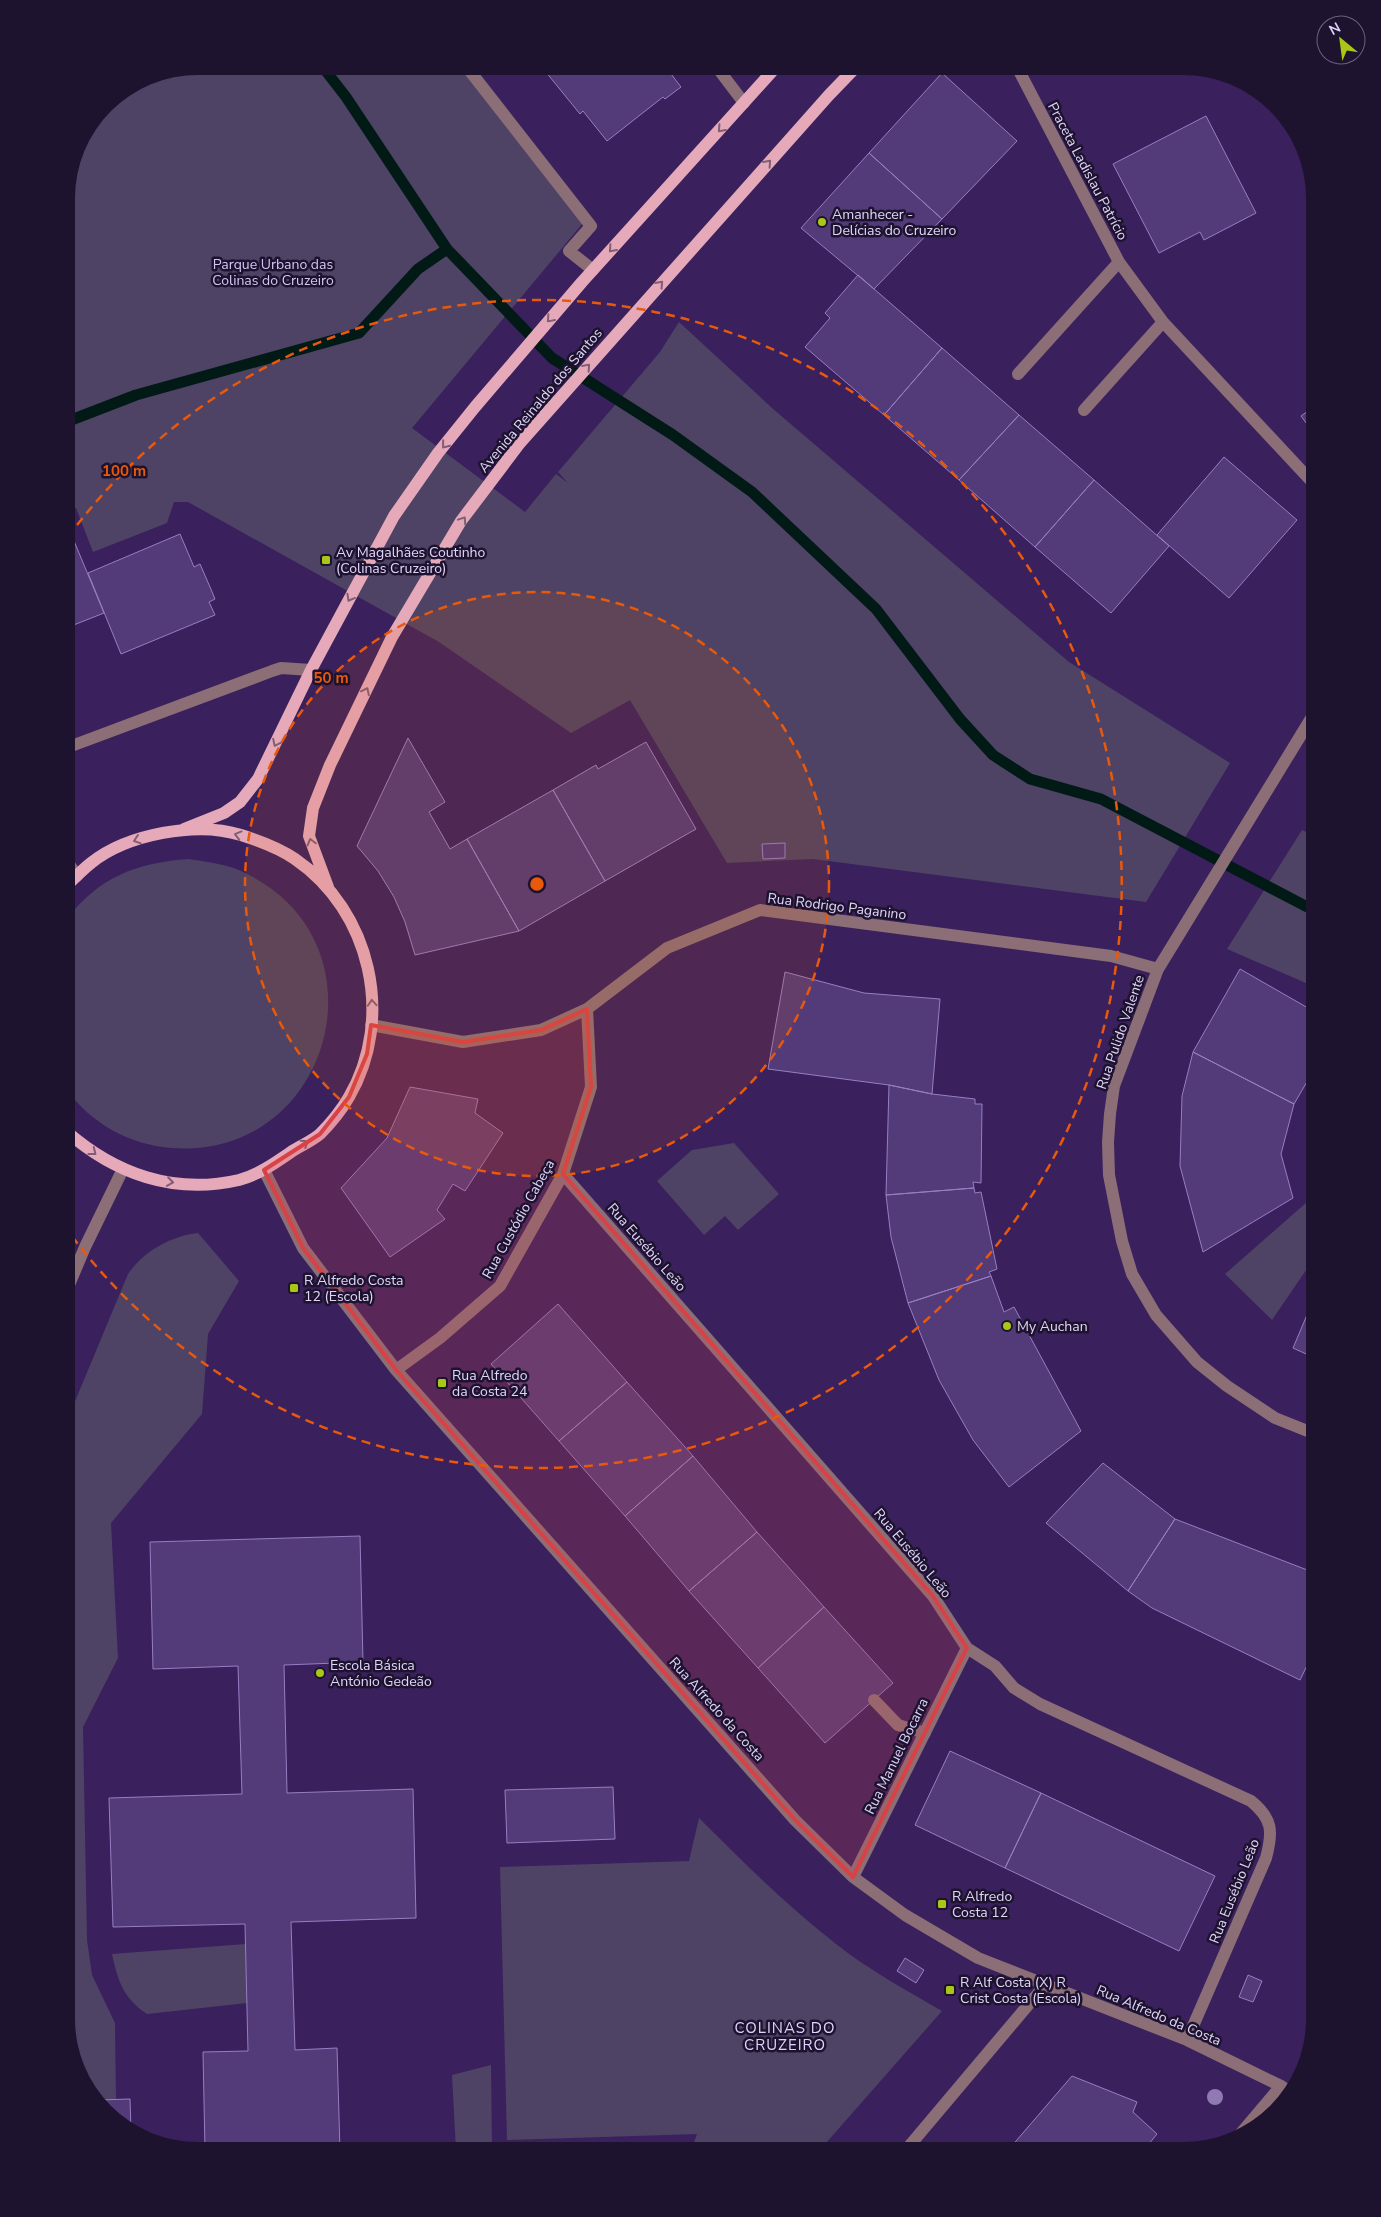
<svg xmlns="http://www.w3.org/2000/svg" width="1381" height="2217" viewBox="0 0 1381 2217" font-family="'Nunito Sans',sans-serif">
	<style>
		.green { fill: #4e4364 }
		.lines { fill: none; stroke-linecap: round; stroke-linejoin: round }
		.stream { stroke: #011a16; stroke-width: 11 }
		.building { fill: #533b79; stroke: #977ec3 }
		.minor { stroke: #8b6e76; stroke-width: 12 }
		.major { stroke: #e5a9ba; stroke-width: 12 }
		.tree { fill: #8f7bb1 }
		.oneway { stroke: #815e74 }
		.marked { fill: #d84247; fill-opacity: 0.2; stroke: #d84247; stroke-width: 4; stroke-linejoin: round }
		.ring { fill: none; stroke: #e8590c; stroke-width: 2.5; stroke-dasharray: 9 6 }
		.poi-dot { fill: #aac718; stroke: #1d132e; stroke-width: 2 }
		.labels { text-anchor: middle; stroke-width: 5; stroke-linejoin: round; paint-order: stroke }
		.street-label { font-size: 14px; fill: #e0d4f9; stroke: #1d132e }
		.poi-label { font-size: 14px; fill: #e0d4f9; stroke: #1d132e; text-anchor: start }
		.park-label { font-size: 14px; fill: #d4c4f5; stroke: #1d132e }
		.neighbourhood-label { font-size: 15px; letter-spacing: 1px; fill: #e0d2fe; stroke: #1d132e }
		.centre { fill: #e8590c; stroke: #1d132e; stroke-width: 2.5 }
		.ring-label { font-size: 15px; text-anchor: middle; font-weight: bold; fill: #e8590c; stroke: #1d132e; stroke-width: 5; stroke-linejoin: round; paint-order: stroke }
	</style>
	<rect width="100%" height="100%" fill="#3a215d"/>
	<path class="green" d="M 198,66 L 463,66 L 583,223 L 412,428 L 525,512 L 556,474 L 568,483 L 558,472 L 660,352 L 679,322 L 772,408 L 1069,662 L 1230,763 L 1146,902 L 813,859 L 727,863 L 630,700 L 571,733 L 439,642 L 188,502 L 174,502 L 167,523 L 93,552 L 76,508 L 66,512 L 67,190 L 76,147 L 105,105 L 148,76 Z
		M 1302,830 L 1315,836 L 1315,987 L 1227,949 Z
		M 188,859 C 208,862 229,864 247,874 C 390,944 331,1160 172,1148 C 129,1145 91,1123 66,1089 L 66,920 C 99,877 136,863 188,859 Z
		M 734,1143 L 779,1194 L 738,1230 L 725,1216 L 704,1235 L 657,1181 L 692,1150 Z
		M 1315,1195 L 1315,1257 L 1272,1320 L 1225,1274 Z
		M 198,1233 L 239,1281 L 208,1334 L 202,1414 L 111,1523 L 118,1658 L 83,1727 L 87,1940 L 92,1975 L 115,2023 L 116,2100 L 100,2100 L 80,2077 L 66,2019 L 66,1423 L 128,1274 C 144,1251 171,1236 198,1233 Z
		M 699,1818 C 743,1862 787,1906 836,1944 C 869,1970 906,1990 942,2011 L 819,2151 L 691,2151 L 697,2134 L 507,2140 L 500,1867 L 689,1861 Z
		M 246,1944 L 247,2003 L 147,2014 C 123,1998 118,1981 112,1954 Z
		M 491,2065 L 492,2151 L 456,2151 L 452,2075 Z"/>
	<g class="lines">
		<path class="stream" d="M 322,66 L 346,97 L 447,249
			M 66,422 L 136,395 L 359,333 L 418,269 L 447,249 L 552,358 L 673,435 L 752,492 L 876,609 L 960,719 L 993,755 L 1030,779 L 1101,799 L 1315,911"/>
	</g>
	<path class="building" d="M 541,66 L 665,66 L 681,87 L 665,99 L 663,97 L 607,141 L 583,111 L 580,114 Z
		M 942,73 L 1017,141 L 942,219 L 869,153 Z
		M 1206,116 L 1256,213 L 1204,240 L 1200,232 L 1159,253 L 1113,164 Z
		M 869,153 L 942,219 L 874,289 L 801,228 Z
		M 858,275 L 942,348 L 884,415 L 805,347 L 830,318 L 825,313 Z
		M 942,348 L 1019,415 L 959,480 L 884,415 Z
		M 1315,406 L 1315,435 L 1301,416 Z
		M 1019,415 L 1094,480 L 1035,547 L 959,480 Z
		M 1224,457 L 1297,520 L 1229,598 L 1157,535 Z
		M 1094,480 L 1169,546 L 1111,613 L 1035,547 Z
		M 69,529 L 104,613 L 66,628 L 66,530 Z
		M 180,534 L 194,567 L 200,564 L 210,587 L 215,599 L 209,602 L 215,615 L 121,654 L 88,573 Z
		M 408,738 L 445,802 L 429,812 L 450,849 L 467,839 L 519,931 L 415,955 L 405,922 L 394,897 L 378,871 L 357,846 Z
		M 646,742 L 696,829 L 605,881 L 553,790 L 596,765 L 598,769 Z
		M 553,790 L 605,881 L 519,931 L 467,839 Z
		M 785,843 L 785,858 L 763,859 L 762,844 Z
		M 1240,969 L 1315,1012 L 1315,1068 L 1294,1104 L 1193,1052 Z
		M 785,972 L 864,993 L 940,999 L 932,1094 L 889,1085 L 768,1069 Z
		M 1193,1052 L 1294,1104 L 1281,1154 L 1293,1198 L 1203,1252 L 1180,1166 L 1182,1096 Z
		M 889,1085 L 932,1094 L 975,1099 L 975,1104 L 982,1104 L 981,1183 L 973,1182 L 974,1188 L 886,1195 Z
		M 410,1087 L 478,1099 L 475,1113 L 503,1133 L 465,1191 L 453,1184 L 437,1210 L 445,1219 L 390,1257 L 341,1188 L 387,1138 Z
		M 974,1188 L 975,1193 L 981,1192 L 997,1269 L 989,1272 L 991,1276 L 908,1303 L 891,1237 L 886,1195 Z
		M 991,1276 L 1004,1312 L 1014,1307 L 1081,1431 L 1009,1487 L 973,1440 L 939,1380 L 908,1303 Z
		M 1315,1296 L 1315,1358 L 1293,1348 Z
		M 558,1304 L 627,1382 L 559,1441 L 491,1364 Z
		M 627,1382 L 693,1456 L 625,1516 L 559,1441 Z
		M 693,1456 L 757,1532 L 689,1591 L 625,1516 Z
		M 1103,1463 L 1175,1519 L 1128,1591 L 1046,1523 Z
		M 1175,1519 L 1315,1573 L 1315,1649 L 1300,1680 L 1152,1608 L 1128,1591 Z
		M 757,1532 L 824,1607 L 758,1668 L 689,1591 Z
		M 360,1536 L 363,1662 L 284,1665 L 287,1793 L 413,1789 L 416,1918 L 291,1922 L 295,2050 L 337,2048 L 340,2151 L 205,2150 L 203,2052 L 248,2051 L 245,1924 L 113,1927 L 109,1798 L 242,1794 L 238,1666 L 153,1669 L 150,1542 Z
		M 824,1607 L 893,1683 L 825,1743 L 758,1668 Z
		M 950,1751 L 1041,1793 L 1005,1868 L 915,1825 Z
		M 613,1787 L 615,1839 L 507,1843 L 505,1790 Z
		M 1041,1793 L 1215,1876 L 1179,1951 L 1005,1868 Z
		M 1315,1875 L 1315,1891 L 1307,1884 Z
		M 905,1958 L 924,1970 L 916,1983 L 897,1971 Z
		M 1248,1975 L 1262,1981 L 1253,2002 L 1239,1997 Z
		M 1072,2076 L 1137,2102 L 1133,2112 L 1157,2134 L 1143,2151 L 1013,2151 L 1010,2148 Z
		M 130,2099 L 131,2131 L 125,2129 L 100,2100 Z"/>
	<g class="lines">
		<path class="minor" d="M 466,66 L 591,226 L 569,251 L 593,270
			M 716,66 L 744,103
			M 1017,67 L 1119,262
			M 1163,322 L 1314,484
			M 1018,374 L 1119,262 L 1163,322 L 1084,410
			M 66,748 L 272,671 L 281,668 L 311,670
			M 66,860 L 77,876
			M 1158,969 L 1114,1086 L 1110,1114 L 1108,1142 L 1109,1175 L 1122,1241 L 1132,1274 L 1156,1315 L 1197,1362 L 1227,1386 L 1275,1418 L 1315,1434
			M 371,1025 L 463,1042 L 541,1030 L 587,1009 L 667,948 L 760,910 L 1111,956 L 1158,969 L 1315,712
			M 264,1170 L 303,1248 L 396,1370 L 795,1820 L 853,1877 L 905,1915 L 978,1958 L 1187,2040 L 1281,2086 L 1291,2093
			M 563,1174 L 933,1596 L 967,1648 L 995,1666 L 1014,1688 L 1040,1704 L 1251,1801 C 1273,1819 1273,1832 1266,1858 L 1187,2040
			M 66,1292 L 85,1247 L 123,1169
			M 396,1370 L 440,1338 L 500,1286 L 563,1174 L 591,1087 L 587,1009
			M 874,1700 L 898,1725 L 925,1733
			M 853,1877 L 967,1648
			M 1237,2138 L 1281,2086
			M 905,2151 L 1045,1985"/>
		<path class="major" d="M 184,829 L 224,813 L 240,802 L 258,779 L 311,670 L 394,516 L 438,453 L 475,407 L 582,282 L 777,66
			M 328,887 L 309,836 L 313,808 L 330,765 L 392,637 L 461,521 L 520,443 L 829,95 L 857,66
			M 66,1131 C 115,1174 174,1195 239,1180 C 258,1175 275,1163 291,1152 C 300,1146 312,1141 320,1134 C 330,1124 342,1109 349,1097 C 395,1018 371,911 295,859 C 279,848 260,841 241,835 C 197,821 127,834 91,863 C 82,870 75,878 66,886"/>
	</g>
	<circle class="tree" cx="1215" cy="2097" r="8"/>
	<defs><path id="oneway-chevron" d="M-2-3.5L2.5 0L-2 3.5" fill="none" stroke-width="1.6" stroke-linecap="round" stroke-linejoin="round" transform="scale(1.25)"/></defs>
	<g class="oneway">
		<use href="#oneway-chevron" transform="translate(721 129) rotate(132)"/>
		<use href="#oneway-chevron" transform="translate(768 163) rotate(-48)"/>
		<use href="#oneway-chevron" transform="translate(612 249) rotate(132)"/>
		<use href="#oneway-chevron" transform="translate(660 284) rotate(-48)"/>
		<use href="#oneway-chevron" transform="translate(550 319) rotate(131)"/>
		<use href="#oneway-chevron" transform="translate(587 367) rotate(-49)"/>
		<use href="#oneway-chevron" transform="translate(445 445) rotate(129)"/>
		<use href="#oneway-chevron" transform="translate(463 520) rotate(-56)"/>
		<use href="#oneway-chevron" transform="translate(350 598) rotate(119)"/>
		<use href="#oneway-chevron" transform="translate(366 691) rotate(-64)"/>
		<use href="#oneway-chevron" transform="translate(276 743) rotate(116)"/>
		<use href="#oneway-chevron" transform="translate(238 835) rotate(-165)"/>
		<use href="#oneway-chevron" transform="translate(137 840) rotate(161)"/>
		<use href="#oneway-chevron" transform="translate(311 842) rotate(-105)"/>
		<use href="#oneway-chevron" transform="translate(372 1003) rotate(-94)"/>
		<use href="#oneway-chevron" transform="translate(305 1143) rotate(-33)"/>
		<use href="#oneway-chevron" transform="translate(93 1152) rotate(38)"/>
		<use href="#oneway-chevron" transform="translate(170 1182) rotate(8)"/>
	</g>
	<path class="marked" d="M 587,1009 L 591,1087 L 563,1174 L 933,1596 L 967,1648 L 853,1877 L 795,1820 L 396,1370 L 303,1248 L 264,1170 L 320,1134 L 349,1097 L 367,1054 L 371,1025 L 463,1042 L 541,1030 Z"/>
	<circle cx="537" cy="884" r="292" fill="#e8590c" fill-opacity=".12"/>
	<g class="ring">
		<circle cx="537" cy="884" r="292"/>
		<path d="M68 537A584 584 0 1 1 68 1231"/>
	</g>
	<g class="poi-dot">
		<circle cx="822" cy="222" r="5"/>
		<rect x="321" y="555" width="10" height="10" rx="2.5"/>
		<rect x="289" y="1283" width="10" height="10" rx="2.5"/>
		<circle cx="1007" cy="1326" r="5"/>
		<rect x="437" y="1378" width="10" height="10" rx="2.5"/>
		<circle cx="320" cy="1673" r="5"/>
		<rect x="937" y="1899" width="10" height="10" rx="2.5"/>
		<rect x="945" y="1985" width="10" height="10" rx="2.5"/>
	</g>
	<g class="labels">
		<g class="street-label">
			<text transform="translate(1088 171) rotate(62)" y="5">Praceta Ladislau Patrício</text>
			<text transform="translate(540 400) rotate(-50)" y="5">Avenida Reinaldo dos Santos</text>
			<text transform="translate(837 906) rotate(7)" y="5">Rua Rodrigo Paganino</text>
			<text transform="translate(1120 1032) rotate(-71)" y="5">Rua Pulido Valente</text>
			<text transform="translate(518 1219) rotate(-61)" y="5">Rua Custódio Cabeça</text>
			<text transform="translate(647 1247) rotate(49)" y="5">Rua Eusébio Leão</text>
			<text transform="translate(913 1553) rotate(50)" y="5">Rua Eusébio Leão</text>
			<text transform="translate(717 1709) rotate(48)" y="5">Rua Alfredo da Costa</text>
			<text transform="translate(896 1756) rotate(-64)" y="5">Rua Manuel Bocarra</text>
			<text transform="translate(1234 1891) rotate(-68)" y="5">Rua Eusébio Leão</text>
			<text transform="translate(1159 2015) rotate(23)" y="5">Rua Alfredo da Costa</text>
		</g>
		<g class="poi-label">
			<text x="832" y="219">Amanhecer -<tspan x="832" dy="16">Delícias do Cruzeiro</tspan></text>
			<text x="336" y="557">Av Magalhães Coutinho<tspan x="336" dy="16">(Colinas Cruzeiro)</tspan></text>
			<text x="304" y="1285">R Alfredo Costa<tspan x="304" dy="16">12 (Escola)</tspan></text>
			<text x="1017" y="1331">My Auchan</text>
			<text x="452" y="1380">Rua Alfredo<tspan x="452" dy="16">da Costa 24</tspan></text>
			<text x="330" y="1670">Escola Básica<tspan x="330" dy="16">António Gedeão</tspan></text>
			<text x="952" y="1901">R Alfredo<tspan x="952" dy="16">Costa 12</tspan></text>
			<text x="960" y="1987">R Alf Costa (X) R<tspan x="960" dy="16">Crist Costa (Escola)</tspan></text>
		</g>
		<g class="park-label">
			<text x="273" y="269">Parque Urbano das<tspan x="273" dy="16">Colinas do Cruzeiro</tspan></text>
		</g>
		<g class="neighbourhood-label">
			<text x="785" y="2033">COLINAS DO<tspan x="785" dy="17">CRUZEIRO</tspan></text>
		</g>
	</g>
	<path d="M0 0H1381V2217H0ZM198 75H1183A123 123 0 0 1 1306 198V2019A123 123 0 0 1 1183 2142H198A123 123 0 0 1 75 2019V198A123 123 0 0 1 198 75Z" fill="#1d132e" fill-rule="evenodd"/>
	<circle cx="537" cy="884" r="8" class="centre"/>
	<g class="ring-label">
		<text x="124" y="476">100 m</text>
		<text x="331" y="683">50 m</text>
	</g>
	<g transform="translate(1341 40) rotate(331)"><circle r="24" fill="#1d132e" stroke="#6b607f"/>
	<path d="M0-4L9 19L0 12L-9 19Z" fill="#aac718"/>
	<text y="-8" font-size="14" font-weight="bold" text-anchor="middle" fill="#e0d4f9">N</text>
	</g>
</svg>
